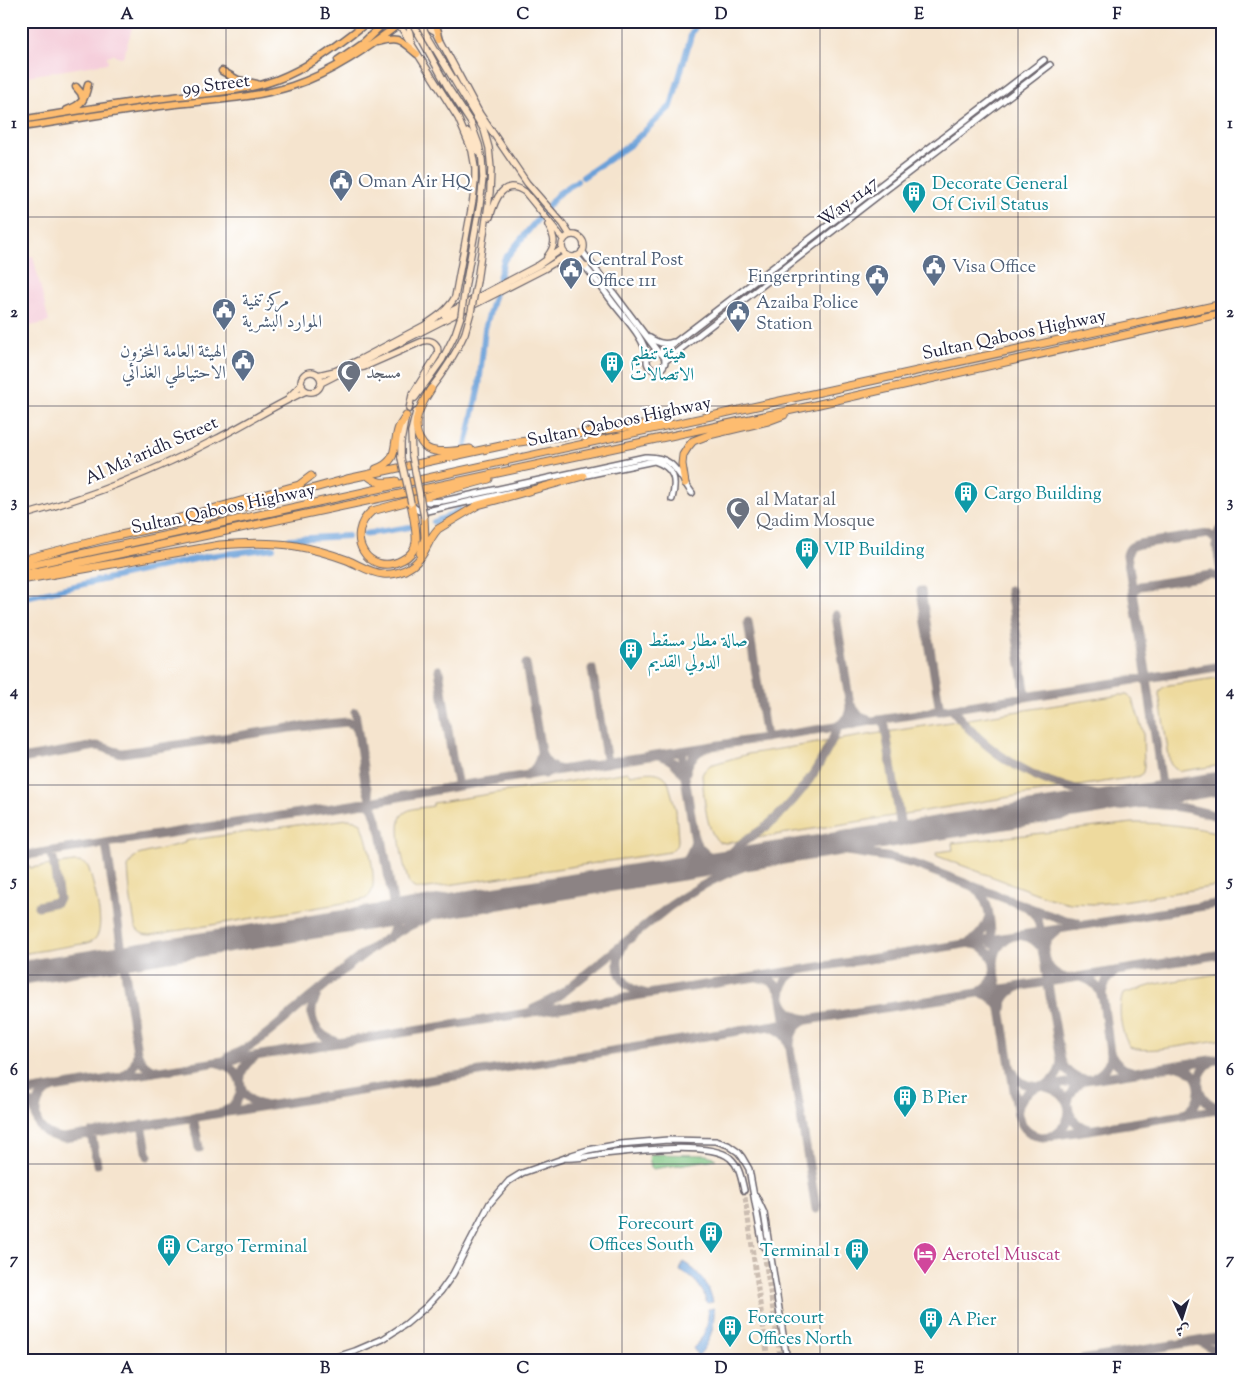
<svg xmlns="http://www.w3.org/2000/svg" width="1244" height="1381" viewBox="0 0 1244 1381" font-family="'Sorts Mill Goudy',Amiri,serif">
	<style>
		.built { fill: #f5cfdb }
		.green { fill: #7fc682; stroke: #50745e }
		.sand { fill: #eeda9e; stroke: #887e6c }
		.water { fill: #6ba0d8; stroke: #46618a }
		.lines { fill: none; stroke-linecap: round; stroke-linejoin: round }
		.river { stroke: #6ba0d8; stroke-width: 6 }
		.taxiway { stroke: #8c8384; stroke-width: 9 }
		.runway { stroke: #8c8384; stroke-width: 24 }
		.tertiary-tunnel { stroke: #cbbdb1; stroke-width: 5; stroke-dasharray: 5 2.5; stroke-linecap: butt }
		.tertiary-casing { stroke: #6c666e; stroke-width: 8 }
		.secondary-casing { stroke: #6c666e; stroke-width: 8 }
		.primary-casing { stroke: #6c666e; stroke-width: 9 }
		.trunk-casing { stroke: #6c666e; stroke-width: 9 }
		.tertiary { stroke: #fff; stroke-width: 5 }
		.secondary { stroke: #fee4c5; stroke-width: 5.5 }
		.primary { stroke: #fdbc6f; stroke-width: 6 }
		.trunk { stroke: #fdbc6f; stroke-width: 7 }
		.secondary-bridge-casing { stroke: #6c666e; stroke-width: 8; stroke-linecap: butt }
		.secondary-bridge { stroke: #fee4c5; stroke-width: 5.5 }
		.grid { fill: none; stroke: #22223b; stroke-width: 1; stroke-opacity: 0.55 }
		.labels { text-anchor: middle; stroke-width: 4.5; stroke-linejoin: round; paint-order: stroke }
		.street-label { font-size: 18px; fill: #22223b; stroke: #fff }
		.service-label { font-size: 18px; fill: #4e5e75; stroke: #fff; text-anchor: start }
		.culture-label { font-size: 18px; fill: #0d838f; stroke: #fff; text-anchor: start }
		.worship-label { font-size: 18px; fill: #5b616d; stroke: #fff; text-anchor: start }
		.hotel-label { font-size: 18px; fill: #b23c85; stroke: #fff; text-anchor: start }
		.neatline { fill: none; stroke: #22223b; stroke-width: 2 }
		.grid-label { font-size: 16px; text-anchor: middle; font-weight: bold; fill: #22223b }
	</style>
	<rect width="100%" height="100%" fill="#fff"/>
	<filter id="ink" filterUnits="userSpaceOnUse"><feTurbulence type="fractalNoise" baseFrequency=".02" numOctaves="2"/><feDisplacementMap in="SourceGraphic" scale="10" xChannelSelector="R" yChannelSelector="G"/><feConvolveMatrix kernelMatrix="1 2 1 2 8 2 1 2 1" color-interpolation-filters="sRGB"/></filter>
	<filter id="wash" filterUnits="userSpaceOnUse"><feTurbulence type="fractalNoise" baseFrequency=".0096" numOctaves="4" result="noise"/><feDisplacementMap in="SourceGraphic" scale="20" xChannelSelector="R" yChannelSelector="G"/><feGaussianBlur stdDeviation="1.12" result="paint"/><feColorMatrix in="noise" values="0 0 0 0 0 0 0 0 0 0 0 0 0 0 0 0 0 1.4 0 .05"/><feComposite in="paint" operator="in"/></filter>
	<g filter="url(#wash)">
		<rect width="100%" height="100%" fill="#f5e4ce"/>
		<path class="built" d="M 21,21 L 134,21 L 124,55 L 122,57 L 116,57 L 115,54 L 107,56 L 108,63 L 21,77 Z
			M 33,256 L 49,322 L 21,328 L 21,258 Z"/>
		<path class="green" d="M 651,1154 L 707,1155 L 714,1157 L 716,1159 L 653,1169 L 651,1167 L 649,1156 Z"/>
		<path class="sand" d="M 1223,677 L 1223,765 L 1182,771 C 1176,770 1173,768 1170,763 L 1159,694 C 1160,688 1164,687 1169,685 Z
			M 1120,695 L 1127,695 L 1131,698 L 1134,703 L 1143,732 L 1144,767 L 1143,772 L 1140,776 L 726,843 L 719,842 C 705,831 704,793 702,775 L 704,771 L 710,765 L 748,754 Z
			M 628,772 L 630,775 C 642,773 661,768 668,781 L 676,810 L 678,841 L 677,845 L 670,852 L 421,889 C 415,889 413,888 409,883 C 405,872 393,822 403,814 C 410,807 424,808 433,806 L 433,803 Z
			M 348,819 L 355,820 L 361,823 C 367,836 378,880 371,893 C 369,897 366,899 362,900 L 151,935 C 143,935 139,933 135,926 L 130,893 L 128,867 L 133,858 L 138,855 L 184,843 L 184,841 L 304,824 L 304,825 Z
			M 1133,823 C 1164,823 1192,826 1223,834 L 1223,885 L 1117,902 L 1094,904 L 1070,903 L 1049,898 L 937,856 L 936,854 L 937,852 L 953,850 L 952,843 Z
			M 74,862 C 81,862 86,862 89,869 C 93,884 105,922 97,936 C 95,940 92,941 88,943 L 21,954 L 21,868 L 30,866 L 30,868 Z
			M 1223,973 L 1223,1039 C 1203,1042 1146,1055 1130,1047 C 1121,1034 1117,1009 1123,994 L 1156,984 Z"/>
		<path class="water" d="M 683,1262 C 699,1271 709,1285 713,1302 L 707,1303 C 703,1288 694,1277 680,1271 Z
			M 714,1308 C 715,1326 710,1343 698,1356 L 693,1348 C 704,1338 709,1325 708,1309 Z"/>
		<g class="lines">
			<path class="river" d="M 583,177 L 631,144 L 671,106 L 692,32 L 699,21
				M 549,205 L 558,194 L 577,181
				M 466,445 L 479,386 L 485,329 L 504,260 L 546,209
				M 434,522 L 449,516 L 459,509
				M 365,534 L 410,527
				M 290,539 L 348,536
				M 21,598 L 209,556 L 273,548"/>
			<path class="taxiway" d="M 1223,583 L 1216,540 L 1219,531 L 1223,529
				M 1010,590 L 1026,697
				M 921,591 L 940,711
				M 1133,594 L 1135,589 L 1140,586 L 1211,575 L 1218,577 L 1223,584
				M 836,615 L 853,725
				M 748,622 L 766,738
				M 526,664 L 545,774
				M 592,669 L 607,763
				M 439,670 L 452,757 L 458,786
				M 952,709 C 973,736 1001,759 1032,774 C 1058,787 1089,793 1117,800
				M 355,712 L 365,781 L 371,802 L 381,832 L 395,914 L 394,929 L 389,938
				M 884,720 L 902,834
				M 836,727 C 845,722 851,715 850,704 L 860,717 L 871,721
				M 681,752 L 699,866
				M 661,756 C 671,759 678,765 683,774
				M 21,759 L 96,746 C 106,746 113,753 123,753 L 290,728 L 347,722 L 354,725 L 358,731
				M 686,772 C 688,762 693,754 703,749
				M 526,776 C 535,770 539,764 541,753 C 545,762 550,768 561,770
				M 1163,793 L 1147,678 L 1127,555 C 1129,548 1131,546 1139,544 L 1208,534 L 1213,537 L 1216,540
				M 1080,806 C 1129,801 1176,802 1223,818
				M 106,843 L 137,1052
				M 794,851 L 827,849 L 847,851 L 892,858 L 917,865 L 1059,919 L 1077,922
				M 21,856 L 371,802 L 458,786 L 1223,666
				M 671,870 C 687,863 691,856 695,841 C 702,853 709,857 722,862 C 729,856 735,849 742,843 C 750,837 759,832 767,826 C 799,799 822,765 838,727
				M 976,888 C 991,901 990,925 992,943
				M 38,906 L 56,902 L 59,899 L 52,852
				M 1029,909 C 1038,916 1040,925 1041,937
				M 1059,930 C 1054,933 1050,936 1047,941 C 1038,957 1050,974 1066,978
				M 1023,936 C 1032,937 1037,942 1042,949 L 1061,1060 C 1065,1071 1072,1078 1085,1080 L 1223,1058
				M 1008,938 C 998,944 994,953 994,965 L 1018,1115 C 1022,1128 1029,1136 1043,1137 L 1223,1109
				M 971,941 C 980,936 985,929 988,919
				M 972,944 C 990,946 999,964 992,980 C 990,985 985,988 981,991
				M 623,946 C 611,966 622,989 644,993
				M 1079,977 C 1091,979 1098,985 1102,997
				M 760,978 C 771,979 777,984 782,995
				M 981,993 C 992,996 997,1002 1002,1011 C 1002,1000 1008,992 1018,987
				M 317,995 C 305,1016 315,1036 338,1042
				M 782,999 L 816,1209
				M 533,1009 L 544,1004 L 560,995 L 670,906 C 708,879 740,867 785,852
				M 767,1026 C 779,1028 786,1035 790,1046 C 790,1033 796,1023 809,1019 C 781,1018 770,985 797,971
				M 1110,1052 C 1114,1063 1121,1069 1131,1071
				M 228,1057 C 257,1046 281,1022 305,1002 C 332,980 359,955 389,937 C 418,920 449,908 481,900
				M 254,1058 C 233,1071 237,1100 263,1105
				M 1214,1060 C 1191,1073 1195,1102 1220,1108
				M 218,1063 C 245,1068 249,1099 225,1111
				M 1179,1066 C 1204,1072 1206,1102 1184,1114
				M 1013,1072 C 1024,1097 1061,1083 1083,1080
				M 123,1076 C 132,1070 137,1063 137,1052 C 141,1062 146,1068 157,1070
				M 1095,1077 C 1106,1071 1110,1064 1110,1052 L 1102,993 L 1107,979 L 1115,972
				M 1046,1085 C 1056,1079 1060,1072 1061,1061
				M 56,1087 C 53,1089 48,1090 45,1092 C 41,1096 38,1101 37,1106 C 32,1125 46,1137 64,1138 L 1223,954
				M 1046,1087 C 1072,1093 1077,1119 1055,1134
				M 21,1093 L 1223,903
				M 21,1097 L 32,1104 L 36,1114
				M 1068,1102 C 1070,1093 1074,1087 1082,1081
				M 1018,1110 C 1020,1098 1026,1092 1037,1087
				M 1069,1112 C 1073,1121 1080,1128 1090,1129
				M 193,1117 L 199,1148
				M 142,1125 L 148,1156
				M 91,1133 L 97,1164
				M 1200,1342 C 1210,1345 1216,1350 1220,1360
				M 1081,1360 L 1223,1337"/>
			<path class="runway" d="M 21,973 L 1223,783"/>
		</g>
	</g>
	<g filter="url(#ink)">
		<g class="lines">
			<path class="tertiary-tunnel" d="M 744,1190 L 768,1360
				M 763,1246 L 780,1356"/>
			<g class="tertiary-casing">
				<path id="tertiary" d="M 582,251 L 658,352
					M 576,256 C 590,271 602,288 614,304 C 626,320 644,337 647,357
					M 650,338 C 658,343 664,345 673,342
					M647 361a9 9 0 1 1 18 0a9 9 0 1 1-18 0Z
					M 661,353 L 1044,60
					M 665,361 L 879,195 L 1050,65
					M 582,476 L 654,461 C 675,468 677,480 672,499
					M 420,499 L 428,502 L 443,501 L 645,457 C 675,456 677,473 692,493
					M 412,506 L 419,511 L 427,511 L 512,492
					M 565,1158 C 578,1159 591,1156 604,1154 C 631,1151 710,1141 730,1158 C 740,1167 741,1178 744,1190
					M 756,1196 L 764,1213 L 787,1360
					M 780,1356 L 781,1360
					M 327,1360 L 355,1351 L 383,1339 L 406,1324 L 427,1306 L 441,1291 L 453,1274 L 490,1203 L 509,1181 L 522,1173 L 565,1158 L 572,1155 L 588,1150 L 620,1144 L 668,1140 L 716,1141 L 728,1145 L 738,1152 L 742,1157 L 749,1169 L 763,1246"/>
			</g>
			<g class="secondary-casing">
				<path id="secondary" d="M 397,21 L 458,118 L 472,151 L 475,168 L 475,181 L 473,199 L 455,297 C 448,310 437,317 425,325
					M 430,21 L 481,116
					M 428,37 L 484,130 L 489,148 L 491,169 L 490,192 L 477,281
					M 422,40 L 447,86 L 471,123 L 479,145 L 482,160 L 483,178 L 480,204 L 466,282
					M 412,42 C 404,18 417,19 433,30
					M 480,114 L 527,183 L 563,224 L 570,235
					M 468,132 L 478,151
					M 490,217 C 495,200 503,177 525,192 L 564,240
					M562 246a11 11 0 1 1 22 0a11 11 0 1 1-22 0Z
					M 547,257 C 557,244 555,238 548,225
					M 561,261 L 574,260 L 586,266
					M 444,315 L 539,265 L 562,249
					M 353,369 L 364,367 L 423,341 C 433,339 440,345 437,355 L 412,395 L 409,409
					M301 382a10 10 0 1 1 20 0a10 10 0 1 1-20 0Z
					M 318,375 L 335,371 L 359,360 L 427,324
					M 321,383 L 544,269 L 567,255
					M 429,391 C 444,372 455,356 465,333
					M 289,397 L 302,384
					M 415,398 L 442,360 L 455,334
					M 412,456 L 411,432 L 416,412
					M 401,458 L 401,442 L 405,420
					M 21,516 C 87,498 155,471 216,439 C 246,424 275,405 306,391"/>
			</g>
			<g class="primary-casing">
				<path id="primary" d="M 435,21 L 440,39
					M 377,42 C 400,36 400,40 417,54
					M 338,60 L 364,42 L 386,21
					M 222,71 L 238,80 L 257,84
					M 76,87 L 81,93 L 83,99
					M 67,110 C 82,105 85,100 88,84
					M 21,120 C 69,112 116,104 164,98 C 202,93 241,93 276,80 C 311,67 340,43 369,21
					M 21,127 C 70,120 119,111 168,105 C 209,100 251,99 292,86 C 332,73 369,47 403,21"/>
			</g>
			<g class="trunk-casing">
				<path id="trunk" d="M 431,389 C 420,406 409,425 422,443 C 425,448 429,450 435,451 C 446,453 459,450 470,449
					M 505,444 L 663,422
					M 376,469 C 400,461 392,445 399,427 C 401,423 404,420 406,416
					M 367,475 C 378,484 383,483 396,481
					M 685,483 L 682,464 L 683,455 L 688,447 L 693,441 L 709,435 L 768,421 L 784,415
					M 411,503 C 413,515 417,530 416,542 C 415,550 409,557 402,560 C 368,578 343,535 372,511 L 489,479
					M 176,519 L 299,485 L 311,476
					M 420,553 L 425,538 L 424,517
					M 21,560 L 111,537 L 220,514 L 347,479 L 510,444
					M 21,567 L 1223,304
					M 21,575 L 806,407 L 1223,313
					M 21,580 L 220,545 C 245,543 271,542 296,546 C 313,549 331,554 347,560 C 359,565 371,573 383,574 C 390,575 398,573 405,570 C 427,559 424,544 438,529 L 478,505 L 583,476"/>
			</g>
			<use href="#tertiary" class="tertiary"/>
			<use href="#secondary" class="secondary"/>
			<use href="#primary" class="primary"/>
			<use href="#trunk" class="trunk"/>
			<g class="secondary-bridge-casing">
				<path id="secondary-bridge" d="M 411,21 L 422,40
					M 419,21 L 428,37
					M 465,333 L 471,312 L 477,281
					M 455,334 L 461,316 L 466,282
					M 412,456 L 424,517
					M 401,458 L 411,503"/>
			</g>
			<use href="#secondary-bridge" class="secondary-bridge"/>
		</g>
	</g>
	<path class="grid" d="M 226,21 L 226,1360M 424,21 L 424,1360M 622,21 L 622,1360M 820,21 L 820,1360M 1018,21 L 1018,1360M 21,217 L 1223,217M 21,406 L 1223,406M 21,596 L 1223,596M 21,785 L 1223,785M 21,975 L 1223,975M 21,1164 L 1223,1164"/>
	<defs>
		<g id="civic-pin" transform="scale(1.25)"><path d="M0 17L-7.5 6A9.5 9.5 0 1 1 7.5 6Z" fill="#5c6f8a" stroke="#fff"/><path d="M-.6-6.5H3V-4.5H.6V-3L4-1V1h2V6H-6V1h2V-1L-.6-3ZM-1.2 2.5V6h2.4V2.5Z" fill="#fff"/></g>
		<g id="building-pin" transform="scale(1.25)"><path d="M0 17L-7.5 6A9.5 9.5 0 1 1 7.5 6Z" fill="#0f9aa8" stroke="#fff"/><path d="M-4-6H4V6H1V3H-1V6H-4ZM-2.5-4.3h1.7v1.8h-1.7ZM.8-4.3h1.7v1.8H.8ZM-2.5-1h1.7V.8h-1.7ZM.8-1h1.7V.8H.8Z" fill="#fff"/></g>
		<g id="mosque-pin" transform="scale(1.25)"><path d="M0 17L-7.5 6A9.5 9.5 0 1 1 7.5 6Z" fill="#6b7280" stroke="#fff"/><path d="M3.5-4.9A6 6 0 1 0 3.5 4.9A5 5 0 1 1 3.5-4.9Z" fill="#fff"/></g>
		<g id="hotel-pin" transform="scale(1.25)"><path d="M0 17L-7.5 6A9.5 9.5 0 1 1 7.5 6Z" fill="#d1479c" stroke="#fff"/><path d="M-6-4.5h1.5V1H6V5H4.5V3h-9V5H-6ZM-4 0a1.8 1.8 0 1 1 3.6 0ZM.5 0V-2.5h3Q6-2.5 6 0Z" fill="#fff"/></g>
	</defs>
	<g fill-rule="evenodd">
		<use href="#civic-pin" x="341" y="181"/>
		<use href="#building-pin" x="914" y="193"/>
		<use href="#civic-pin" x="934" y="266"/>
		<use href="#civic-pin" x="571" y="269"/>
		<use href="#civic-pin" x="877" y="276"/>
		<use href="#civic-pin" x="224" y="310"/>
		<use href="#civic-pin" x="738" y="312"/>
		<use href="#civic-pin" x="243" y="361"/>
		<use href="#building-pin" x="612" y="363"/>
		<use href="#mosque-pin" x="349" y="372"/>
		<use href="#building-pin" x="966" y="493"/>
		<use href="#mosque-pin" x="738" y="509"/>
		<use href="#building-pin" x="807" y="549"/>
		<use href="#building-pin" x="631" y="650"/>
		<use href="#building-pin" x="905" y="1097"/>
		<use href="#building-pin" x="711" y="1233"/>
		<use href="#building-pin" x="169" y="1246"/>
		<use href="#building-pin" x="857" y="1250"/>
		<use href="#hotel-pin" x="925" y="1254"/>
		<use href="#building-pin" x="931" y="1319"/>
		<use href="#building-pin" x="730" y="1327"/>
	</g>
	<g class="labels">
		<g class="street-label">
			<text transform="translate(216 84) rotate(-7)" y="6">99 Street</text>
			<text transform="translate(848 201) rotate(-38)" y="6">Way 1147</text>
			<text transform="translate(1014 334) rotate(-12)" y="6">Sultan Qaboos Highway</text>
			<text transform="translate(619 421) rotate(-12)" y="6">Sultan Qaboos Highway</text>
			<text transform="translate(151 450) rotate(-24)" y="6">Al Ma'aridh Street</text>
			<text transform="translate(223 508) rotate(-12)" y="6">Sultan Qaboos Highway</text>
		</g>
		<g class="service-label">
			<text x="358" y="187">Oman Air HQ</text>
			<text x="588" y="265">Central Post<tspan x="588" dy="21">Office 111</tspan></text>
			<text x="952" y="272">Visa Office</text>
			<text x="860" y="282" text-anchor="end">Fingerprinting</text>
			<text x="242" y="306">مركز تنمية<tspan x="242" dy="21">الموارد البشرية</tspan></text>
			<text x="756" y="308">Azaiba Police<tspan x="756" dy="21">Station</tspan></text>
			<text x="226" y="357" text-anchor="end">الهيئة العامة المخزون<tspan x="226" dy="21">الاحتياطي الغذائي</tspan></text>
		</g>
		<g class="culture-label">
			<text x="932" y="189">Decorate General<tspan x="932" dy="21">Of Civil Status</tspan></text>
			<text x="630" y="359">هيئة تنظيم<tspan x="630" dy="21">الاتصالات</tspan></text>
			<text x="984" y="499">Cargo Building</text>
			<text x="824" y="555">VIP Building</text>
			<text x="648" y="646">صالة مطار مسقط<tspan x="648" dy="21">الدولي القديم</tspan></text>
			<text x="922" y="1103">B Pier</text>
			<text x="694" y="1229" text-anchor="end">Forecourt<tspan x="694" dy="21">Offices South</tspan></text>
			<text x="186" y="1252">Cargo Terminal</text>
			<text x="840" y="1256" text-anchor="end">Terminal 1</text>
			<text x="748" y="1323">Forecourt<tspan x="748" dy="21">Offices North</tspan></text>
			<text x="948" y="1325">A Pier</text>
		</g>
		<g class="worship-label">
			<text x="366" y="378">مسجد</text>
			<text x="756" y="505">al Matar al<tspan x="756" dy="21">Qadim Mosque</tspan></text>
		</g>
		<g class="hotel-label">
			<text x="942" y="1260">Aerotel Muscat</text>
		</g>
	</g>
	<rect width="1244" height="1381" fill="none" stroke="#fff" stroke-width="55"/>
	<g transform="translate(1182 1318) rotate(176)" stroke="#ffffff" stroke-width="4" paint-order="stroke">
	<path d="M0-4L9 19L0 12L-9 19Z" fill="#22223b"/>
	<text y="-8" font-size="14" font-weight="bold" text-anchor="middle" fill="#22223b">ش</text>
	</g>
	<rect x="28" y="28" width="1188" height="1326" class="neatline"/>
	<g class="grid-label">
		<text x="127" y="19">A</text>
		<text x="325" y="19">B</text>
		<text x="523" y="19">C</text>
		<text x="721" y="19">D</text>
		<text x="919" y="19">E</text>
		<text x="1117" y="19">F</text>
		<text x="14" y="128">1</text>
		<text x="1230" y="128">1</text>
		<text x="14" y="317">2</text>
		<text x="1230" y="317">2</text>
		<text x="14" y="507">3</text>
		<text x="1230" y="507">3</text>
		<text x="14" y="696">4</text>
		<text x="1230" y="696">4</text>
		<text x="14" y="886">5</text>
		<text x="1230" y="886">5</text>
		<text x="14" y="1075">6</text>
		<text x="1230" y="1075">6</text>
		<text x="14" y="1264">7</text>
		<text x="1230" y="1264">7</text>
		<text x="127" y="1373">A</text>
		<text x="325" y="1373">B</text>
		<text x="523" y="1373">C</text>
		<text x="721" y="1373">D</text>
		<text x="919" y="1373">E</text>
		<text x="1117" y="1373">F</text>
	</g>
</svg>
